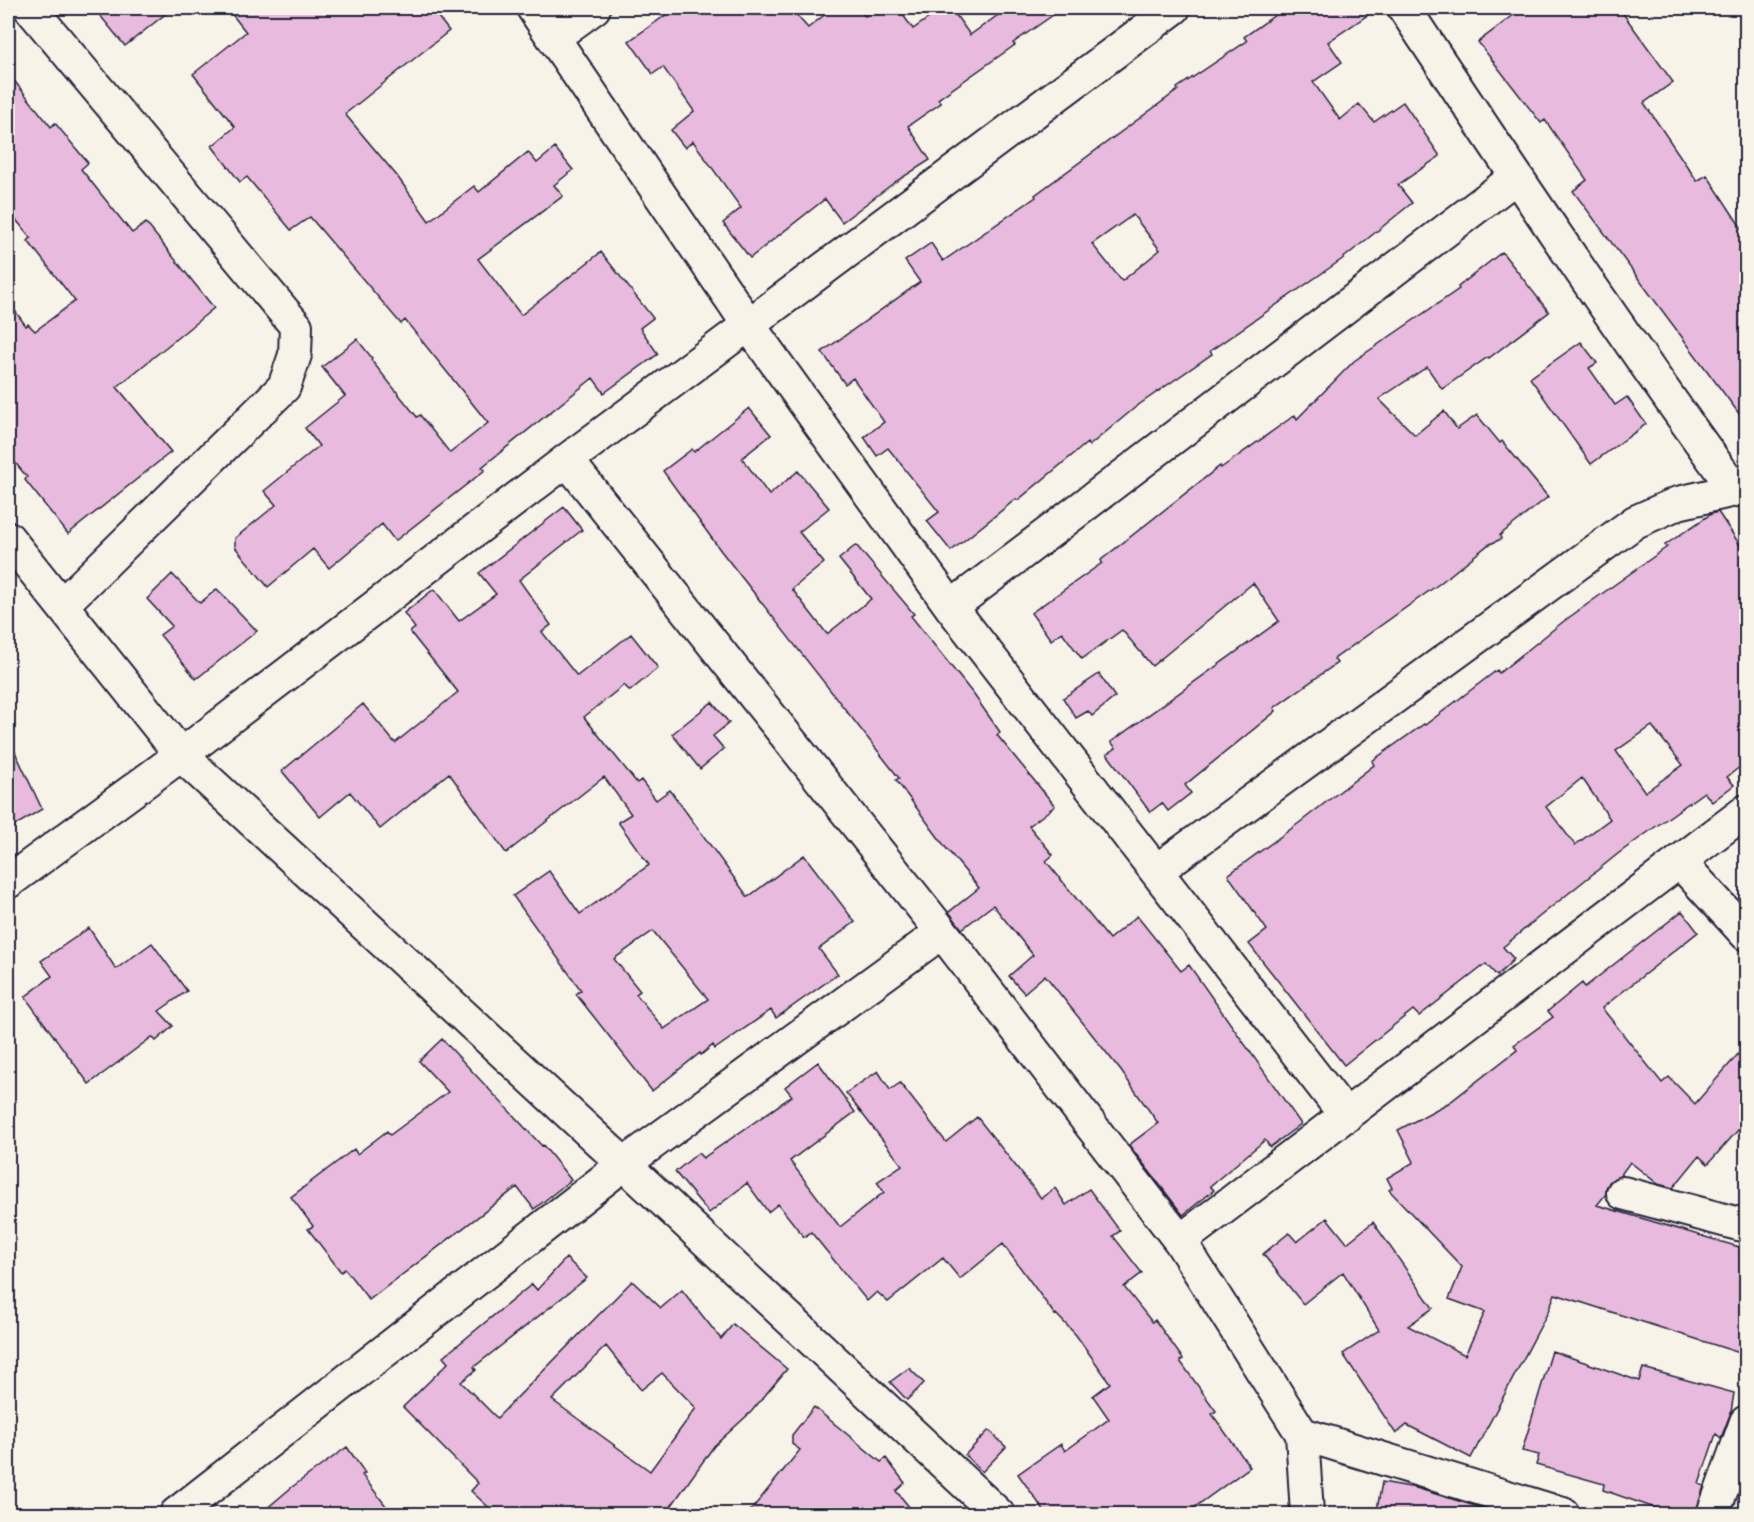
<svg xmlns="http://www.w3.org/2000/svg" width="1754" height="1522" viewBox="0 0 1754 1522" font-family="'Playpen Sans',sans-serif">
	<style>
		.building { fill: #e8badd; stroke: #22223b; stroke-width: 1.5; fill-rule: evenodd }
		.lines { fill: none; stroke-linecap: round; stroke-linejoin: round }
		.minor-casing { stroke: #22223b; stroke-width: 36 }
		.minor { stroke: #f7f3e8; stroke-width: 32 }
	</style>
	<rect width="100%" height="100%" fill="#f7f3e8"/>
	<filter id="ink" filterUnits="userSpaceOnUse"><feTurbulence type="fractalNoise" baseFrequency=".0167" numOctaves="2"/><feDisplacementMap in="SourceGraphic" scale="12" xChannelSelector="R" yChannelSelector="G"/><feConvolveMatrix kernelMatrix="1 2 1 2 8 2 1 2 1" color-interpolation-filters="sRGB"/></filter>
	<g filter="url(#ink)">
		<path class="building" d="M 94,8 L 173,8 L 125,46 Z
			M 227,8 L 431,8 L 449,31 L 345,114 L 397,176 L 429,221 L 474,186 L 479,192 L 528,152 L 537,163 L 555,148 L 573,170 L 554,185 L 563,196 L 478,259 L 521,315 L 601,252 L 653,318 L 640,328 L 658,354 L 604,393 L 593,378 L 482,467 L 485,470 L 395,541 L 382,524 L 329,568 L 313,549 L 268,587 L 235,547 L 235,538 L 276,505 L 264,491 L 319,446 L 305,428 L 345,396 L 322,367 L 357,339 L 372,358 L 371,360 L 417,417 L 420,415 L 450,453 L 488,423 L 405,320 L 401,324 L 310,217 L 291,230 L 247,177 L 240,182 L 212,146 L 235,127 L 193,74 L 246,32 Z
			M 676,8 L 790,8 L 808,28 L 833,8 L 857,8 L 865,16 L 877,8 L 898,8 L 913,29 L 943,8 L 951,8 L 970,35 L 1008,8 L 1063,8 L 1013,43 L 1015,45 L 938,99 L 941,103 L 908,126 L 930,160 L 895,182 L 842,222 L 825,199 L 750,258 L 723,223 L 741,208 L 693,141 L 685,148 L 671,130 L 694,111 L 663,67 L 653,74 L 629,41 Z
			M 1285,8 L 1378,8 L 1328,42 L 1342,62 L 1313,82 L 1340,120 L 1359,104 L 1374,122 L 1403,102 L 1440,156 L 1398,185 L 1412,203 L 1341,260 L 1210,351 L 1212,354 L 1137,406 L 1089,446 L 1087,443 L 1018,500 L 1016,499 L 951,551 L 927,521 L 939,512 L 888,448 L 877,456 L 864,437 L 884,422 L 853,378 L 845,384 L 822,352 L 920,282 L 905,261 L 931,243 L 943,261 L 1036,197 L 1035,195 L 1178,90 L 1177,88 L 1247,41 L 1244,37 ZM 1133,215 L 1160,250 L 1122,281 L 1092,244 Z
			M 1523,8 L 1619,8 L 1673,82 L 1644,103 L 1697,181 L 1707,175 L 1746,235 L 1746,423 L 1573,191 L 1587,180 L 1545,120 L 1541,123 L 1478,42 Z
			M 8,73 L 51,127 L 55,123 L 88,163 L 81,169 L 132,233 L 146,223 L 214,308 L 117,387 L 171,452 L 68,534 L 25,480 L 27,477 L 8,454 L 8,301 L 26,326 L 28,324 L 35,331 L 75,301 L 28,241 L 31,238 L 8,210 Z
			M 1502,252 L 1549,312 L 1489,358 L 1488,357 L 1442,389 L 1427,367 L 1379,399 L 1415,435 L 1444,411 L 1457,429 L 1477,415 L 1500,443 L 1502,441 L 1548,497 L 1500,535 L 1501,539 L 1488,545 L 1439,584 L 1334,659 L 1337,663 L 1274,708 L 1276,711 L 1185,785 L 1191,793 L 1168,811 L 1162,803 L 1150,812 L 1107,754 L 1116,748 L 1111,742 L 1279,621 L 1253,583 L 1152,666 L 1122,630 L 1082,659 L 1062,632 L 1051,640 L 1031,613 L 1102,563 L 1101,560 L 1220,466 L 1221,468 L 1295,415 L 1297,419 L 1354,361 L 1459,289 L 1458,287 Z
			M 1581,342 L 1597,363 L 1589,368 L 1615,405 L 1627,397 L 1646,424 L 1591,464 L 1530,378 Z
			M 749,408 L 771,435 L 742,458 L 769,495 L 798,471 L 829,508 L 799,532 L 824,563 L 792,589 L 827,634 L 871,599 L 839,559 L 856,545 L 914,614 L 911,616 L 974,695 L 1000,732 L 997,735 L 1055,806 L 1029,826 L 1053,855 L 1046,861 L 1109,939 L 1137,916 L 1181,971 L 1189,965 L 1301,1124 L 1270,1147 L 1265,1140 L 1210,1186 L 1214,1190 L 1183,1215 L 1129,1145 L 1158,1123 L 1121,1071 L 1045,975 L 1024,993 L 1009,976 L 1033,955 L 993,905 L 962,929 L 949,912 L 979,888 L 946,848 L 896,780 L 899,778 L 721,551 L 663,471 L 692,449 L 694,452 Z
			M 564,507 L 582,530 L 519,580 L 551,625 L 542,632 L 577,676 L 631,634 L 658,668 L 630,691 L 624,685 L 584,717 L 637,783 L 641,780 L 656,800 L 670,790 L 748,897 L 804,855 L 855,922 L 819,949 L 838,974 L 776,1018 L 771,1010 L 715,1049 L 713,1045 L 701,1055 L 700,1053 L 652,1091 L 576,994 L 581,990 L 513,896 L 549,871 L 580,914 L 649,865 L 618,822 L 631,814 L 604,777 L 506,853 L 449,773 L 380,829 L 350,792 L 320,817 L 282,771 L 363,704 L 395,743 L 458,692 L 410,632 L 415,628 L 404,613 L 434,589 L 459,621 L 496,594 L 479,573 ZM 653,931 L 708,999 L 664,1029 L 636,994 L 640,991 L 614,959 Z
			M 1718,512 L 1746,554 L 1746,762 L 1727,777 L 1734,785 L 1712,802 L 1704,792 L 1619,853 L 1539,917 L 1503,947 L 1514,959 L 1497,976 L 1486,964 L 1419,1016 L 1413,1010 L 1344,1065 L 1249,944 L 1267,930 L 1228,875 L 1299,823 L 1374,765 L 1372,761 L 1424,724 L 1425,725 L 1497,670 L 1499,673 L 1564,621 L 1667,547 L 1665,545 L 1711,514 ZM 1652,726 L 1683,765 L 1645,792 L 1616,751 ZM 1582,778 L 1610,819 L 1575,845 L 1546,807 Z
			M 172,574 L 200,603 L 217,589 L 257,631 L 196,679 L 160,635 L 172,626 L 147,599 Z
			M 1099,674 L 1115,697 L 1092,716 L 1088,711 L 1076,718 L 1063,698 Z
			M 712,702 L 729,723 L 713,736 L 724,749 L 700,769 L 672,734 Z
			M 8,737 L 42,809 L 8,830 Z
			M 1682,911 L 1698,932 L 1602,1008 L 1662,1083 L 1669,1077 L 1695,1104 L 1746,1045 L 1746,1121 L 1708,1164 L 1699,1156 L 1673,1188 L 1658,1184 L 1630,1162 L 1620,1176 L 1610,1181 L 1606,1188 L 1606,1194 L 1597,1205 L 1746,1249 L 1746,1355 L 1555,1294 L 1548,1312 L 1471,1458 L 1407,1425 L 1396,1434 L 1343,1354 L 1379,1330 L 1343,1272 L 1303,1304 L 1263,1254 L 1289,1233 L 1297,1242 L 1327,1218 L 1347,1243 L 1373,1222 L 1433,1308 L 1408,1326 L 1465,1355 L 1485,1312 L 1449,1299 L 1462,1267 L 1389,1190 L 1392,1188 L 1387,1178 L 1414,1162 L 1398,1130 L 1450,1102 L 1517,1050 L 1514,1045 L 1553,1017 L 1548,1011 L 1582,983 L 1585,987 Z
			M 89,928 L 116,969 L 152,943 L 187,991 L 159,1011 L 173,1026 L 156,1041 L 152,1037 L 89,1084 L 25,997 L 52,976 L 41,961 Z
			M 442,1039 L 542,1146 L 543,1145 L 571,1180 L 534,1209 L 517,1187 L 369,1300 L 345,1269 L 341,1272 L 308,1229 L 313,1226 L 291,1197 L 354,1149 L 357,1154 L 387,1131 L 390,1135 L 448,1092 L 419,1061 Z
			M 818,1062 L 855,1112 L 790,1161 L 840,1227 L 884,1192 L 877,1182 L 902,1165 L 846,1093 L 878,1071 L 890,1090 L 900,1083 L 946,1142 L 977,1117 L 1041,1198 L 1055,1188 L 1066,1205 L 1089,1189 L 1120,1231 L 1113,1236 L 1142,1273 L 1124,1287 L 1152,1322 L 1155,1320 L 1183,1359 L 1180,1361 L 1216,1411 L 1212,1414 L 1250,1467 L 1184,1515 L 1047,1515 L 1018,1474 L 1061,1444 L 1065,1451 L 1109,1419 L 1093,1396 L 1110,1383 L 1076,1335 L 1056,1314 L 1055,1315 L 1003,1244 L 960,1279 L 943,1258 L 888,1302 L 877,1292 L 867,1301 L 811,1232 L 804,1237 L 778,1204 L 768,1212 L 747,1183 L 709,1213 L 675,1172 L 698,1153 L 703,1158 L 792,1096 L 785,1087 Z
			M 566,1258 L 587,1278 L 474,1367 L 476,1370 L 461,1382 L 497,1418 L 632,1281 L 661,1308 L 682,1290 L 721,1339 L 733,1324 L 787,1369 L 751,1412 L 714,1446 L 665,1515 L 497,1515 L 471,1491 L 478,1483 L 403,1407 L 448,1363 L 443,1357 L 532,1284 L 537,1290 ZM 606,1346 L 641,1390 L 662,1373 L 696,1408 L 650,1471 L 552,1400 Z
			M 1552,1351 L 1639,1381 L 1643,1368 L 1734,1393 L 1731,1412 L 1721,1438 L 1716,1434 L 1699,1484 L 1704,1486 L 1695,1515 L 1675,1515 L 1603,1490 L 1604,1484 L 1536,1465 L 1539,1455 L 1522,1451 Z
			M 909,1368 L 924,1383 L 907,1400 L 890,1382 Z
			M 814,1407 L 881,1462 L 886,1458 L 905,1483 L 896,1491 L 916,1515 L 747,1515 L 800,1450 L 792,1444 L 792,1435 Z
			M 989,1430 L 1006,1447 L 982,1472 L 965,1455 Z
			M 347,1447 L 365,1473 L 362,1475 L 393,1515 L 259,1515 L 292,1487 Z
			M 1382,1482 L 1416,1488 L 1498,1513 L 1498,1515 L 1376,1515 Z"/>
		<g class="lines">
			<g class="minor-casing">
				<path id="minor" d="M 30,8 L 296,326 L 295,355 L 284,387 L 62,605
					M 533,8 L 748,324 L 951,607 L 1346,1116
					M 1404,8 C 1511,170 1620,332 1735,490
					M 554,37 L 594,8
					M 567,460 L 942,932 L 1180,1241 L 1302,1434 L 1307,1514
					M 8,538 L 181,755 L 624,1164 L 998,1514
					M 951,607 L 1516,177
					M 1680,862 L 1746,934
					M 1156,871 L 1635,522 L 1678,503 L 1735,490 L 1746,481
					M 8,882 L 181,755 L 567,460 L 1174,8
					M 1623,1193 L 1746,1226
					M 1180,1241 L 1746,811
					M 1302,1434 L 1563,1514
					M 176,1514 L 624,1164 L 942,932
					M 1713,1514 L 1746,1422"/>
			</g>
			<use href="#minor" class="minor"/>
		</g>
	</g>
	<rect width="1754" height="1522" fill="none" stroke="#f7f3e8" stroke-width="30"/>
	<rect x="15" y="15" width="1724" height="1492" fill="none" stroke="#22223b" stroke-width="2" filter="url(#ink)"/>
</svg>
